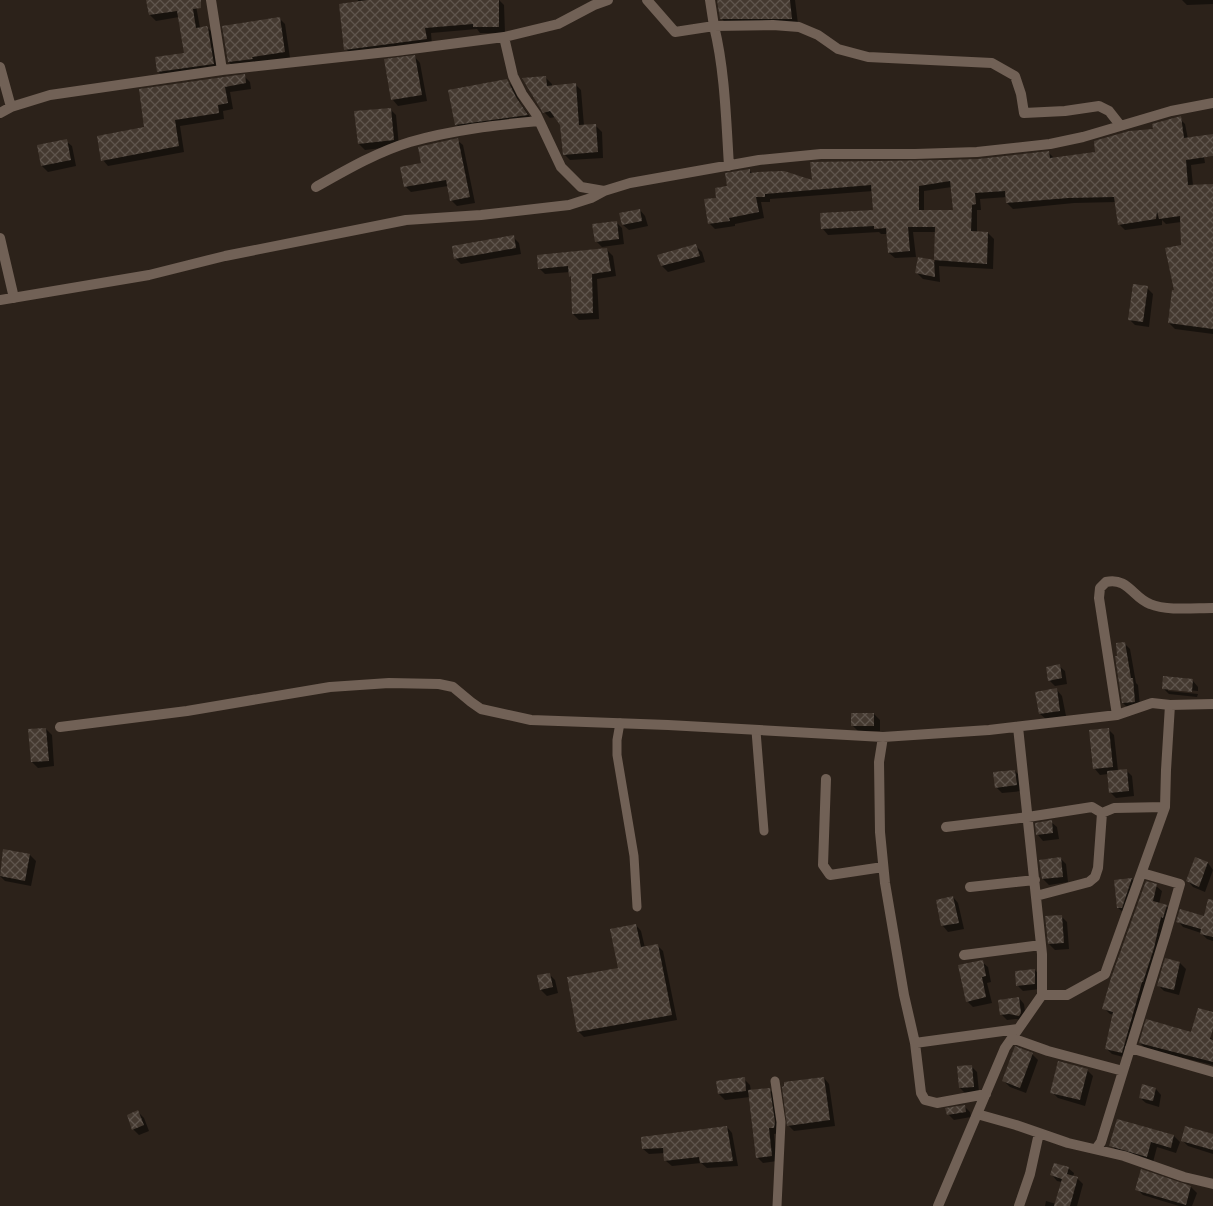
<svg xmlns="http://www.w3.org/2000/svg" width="1213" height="1206" viewBox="0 0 1213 1206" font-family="Roboto,sans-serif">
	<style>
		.shadow { fill: #0007; fill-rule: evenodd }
		.building { fill: url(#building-cross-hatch); fill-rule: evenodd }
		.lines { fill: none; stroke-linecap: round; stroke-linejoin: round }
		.lane { stroke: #716156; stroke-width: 9 }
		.street { stroke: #716156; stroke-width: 10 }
	</style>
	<defs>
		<pattern id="building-cross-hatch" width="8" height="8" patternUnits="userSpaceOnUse" patternTransform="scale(1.25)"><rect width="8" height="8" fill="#443930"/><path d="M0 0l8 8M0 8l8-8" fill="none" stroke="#5f554d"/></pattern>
	</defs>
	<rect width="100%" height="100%" fill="#2c221a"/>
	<path class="shadow" d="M 148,0 L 195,0 L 200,28 L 207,27 L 213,33 L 219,70 L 164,78 L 159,72 L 157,58 L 185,54 L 179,17 L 156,21 L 150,15 Z
		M 358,0 L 499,0 L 504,5 L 505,33 L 480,33 L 477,29 L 431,33 L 432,45 L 352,55 L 346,49 Z
		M 718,0 L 795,0 L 798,24 L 727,24 L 721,18 Z
		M 1182,0 L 1213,0 L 1213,4 L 1187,5 Z
		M 279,18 L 285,24 L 290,58 L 235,68 L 229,62 Z
		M 415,57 L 420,63 L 427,101 L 398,106 L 393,100 Z
		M 244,76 L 250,82 L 251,89 L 230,92 L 233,109 L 223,111 L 224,119 L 180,126 L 184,152 L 108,166 L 103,160 L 145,128 Z
		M 546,78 L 552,84 L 552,87 L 575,84 L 581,90 L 584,126 L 596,126 L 602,132 L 603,158 L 570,160 L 564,154 L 561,124 L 555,117 L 550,118 L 544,112 Z
		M 506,80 L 512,86 L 521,104 L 533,121 L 462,130 L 456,124 Z
		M 390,109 L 396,115 L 399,146 L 365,150 L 359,144 Z
		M 1179,118 L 1185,124 L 1188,139 L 1213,136 L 1213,156 L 1204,157 L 1205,163 L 1191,165 L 1193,186 L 1213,185 L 1213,334 L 1175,329 L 1169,323 L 1176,292 L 1182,246 L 1181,222 L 1166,224 L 1162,220 L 1162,225 L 1125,230 L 1119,224 L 1116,202 L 1074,203 L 1013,209 L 1007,203 L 1007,197 L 980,199 L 981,210 L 977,210 L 977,232 L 988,233 L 994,239 L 993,269 L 939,266 L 940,282 L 923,279 L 917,273 L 919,259 L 935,262 L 936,232 L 913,232 L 916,257 L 895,258 L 889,253 L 888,234 L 881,234 L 879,232 L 828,235 L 823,229 L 874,211 L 873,191 L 770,199 L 770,202 L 761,202 L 764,218 L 735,224 L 735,226 L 715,229 L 709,223 L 718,199 L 728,187 L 749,170 L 753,174 L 813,182 L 1048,152 L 1055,159 L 1096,153 L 1155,130 ZM 952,187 L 955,211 L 924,211 L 924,191 Z
		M 457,140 L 463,145 L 475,203 L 457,206 L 451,200 L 448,186 L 411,192 L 405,186 L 422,164 Z
		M 66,141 L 72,146 L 76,166 L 48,172 L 42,166 L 38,146 Z
		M 640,210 L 645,216 L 648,226 L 629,230 L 623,225 Z
		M 616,222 L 622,228 L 624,244 L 602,247 L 596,241 Z
		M 513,237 L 519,243 L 521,254 L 461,264 L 455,258 Z
		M 696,246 L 702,252 L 705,262 L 668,272 L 662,266 Z
		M 607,250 L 613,256 L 616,276 L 597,279 L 599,319 L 579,320 L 573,314 L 572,277 L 570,272 L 545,274 L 540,269 Z
		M 1147,288 L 1153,294 L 1149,327 L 1135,325 L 1129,319 Z
		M 1124,643 L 1130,649 L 1136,683 L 1138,685 L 1140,707 L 1129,709 L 1123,703 L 1118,657 Z
		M 1059,666 L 1065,671 L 1067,684 L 1055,686 L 1049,680 Z
		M 1193,681 L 1198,687 L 1198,691 L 1168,688 L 1168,691 L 1198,694 L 1197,697 L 1169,694 L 1164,689 Z
		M 1057,690 L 1062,696 L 1066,716 L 1046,719 L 1040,714 Z
		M 874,714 L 880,720 L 880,731 L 858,731 L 853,726 Z
		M 46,729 L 52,735 L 54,766 L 38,768 L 32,762 Z
		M 1108,729 L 1114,735 L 1118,771 L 1126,770 L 1132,776 L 1134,796 L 1116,798 L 1110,792 L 1108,774 L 1100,775 L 1095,769 Z
		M 1015,771 L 1021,777 L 1022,791 L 1002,793 L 996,787 Z
		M 1051,822 L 1057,827 L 1059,839 L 1043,841 L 1038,835 Z
		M 4,850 L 30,855 L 36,861 L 31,886 L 5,881 L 0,876 Z
		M 1060,858 L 1066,864 L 1068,882 L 1049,885 L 1043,879 Z
		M 1208,863 L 1213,870 L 1205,892 L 1193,887 L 1188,881 Z
		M 1132,879 L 1137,885 L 1124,913 L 1118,908 L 1115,881 Z
		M 1156,886 L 1162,891 L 1159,904 L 1166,906 L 1172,912 L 1127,1058 L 1112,1054 L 1106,1048 L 1114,1015 L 1110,1014 L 1104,1008 Z
		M 953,897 L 958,903 L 964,929 L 948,932 L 943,926 L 938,901 Z
		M 1213,903 L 1213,941 L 1207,939 L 1201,933 L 1183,927 L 1178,921 L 1205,917 Z
		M 1061,916 L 1067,922 L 1069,949 L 1055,950 L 1049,944 Z
		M 636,925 L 641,931 L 645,948 L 657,945 L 663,951 L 677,1020 L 584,1037 L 578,1031 L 620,969 Z
		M 1166,959 L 1180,963 L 1186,969 L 1179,995 L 1164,991 L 1158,985 Z
		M 982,962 L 988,967 L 991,982 L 987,983 L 992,1003 L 973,1007 L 967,1001 Z
		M 1035,970 L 1040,976 L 1040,989 L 1023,991 L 1018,986 Z
		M 549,974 L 555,980 L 558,993 L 547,996 L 541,990 Z
		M 1019,998 L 1024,1004 L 1026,1019 L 1025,1021 L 1016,1019 L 1007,1020 L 1001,1014 Z
		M 1210,1037 L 1213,1040 L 1213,1065 L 1146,1049 L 1140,1043 Z
		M 1032,1054 L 1038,1060 L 1026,1093 L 1010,1087 L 1004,1081 Z
		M 971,1066 L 977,1072 L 979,1092 L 966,1094 L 960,1088 Z
		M 1087,1070 L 1093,1076 L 1085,1106 L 1058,1098 L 1052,1092 Z
		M 824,1078 L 829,1084 L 835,1126 L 794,1131 L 788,1125 Z
		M 744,1079 L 750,1085 L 751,1091 L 769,1089 L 775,1095 L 780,1133 L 774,1134 L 777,1161 L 763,1163 L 757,1157 L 750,1097 L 725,1100 L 719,1094 Z
		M 1156,1089 L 1161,1095 L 1159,1107 L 1146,1103 L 1140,1098 Z
		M 964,1106 L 970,1112 L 971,1117 L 954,1120 L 948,1114 Z
		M 138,1112 L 144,1118 L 149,1131 L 139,1135 L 133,1129 Z
		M 727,1127 L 732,1133 L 738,1166 L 707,1168 L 701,1163 L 672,1166 L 666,1161 L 665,1153 L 649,1154 L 643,1149 Z
		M 1213,1135 L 1213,1154 L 1188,1146 L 1182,1140 Z
		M 1174,1136 L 1180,1142 L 1176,1153 L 1157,1147 L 1153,1162 L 1117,1151 L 1111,1145 Z
		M 1068,1168 L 1074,1173 L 1073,1177 L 1077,1178 L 1083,1184 L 1077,1206 L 1045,1206 L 1046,1201 L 1056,1204 L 1062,1182 L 1057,1181 L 1052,1175 Z
		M 1191,1187 L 1197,1193 L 1192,1206 L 1179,1206 L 1143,1195 L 1137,1189 Z"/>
	<path class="building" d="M 146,0 L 201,0 L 201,8 L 193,9 L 196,28 L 207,26 L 208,28 L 214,64 L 157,72 L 155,57 L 184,53 L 177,11 L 149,15 Z
		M 367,0 L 499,0 L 499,27 L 473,27 L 473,24 L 425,28 L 427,39 L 344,50 L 339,4 Z
		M 717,0 L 790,0 L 792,19 L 720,19 Z
		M 280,17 L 285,52 L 252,57 L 253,59 L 228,62 L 222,26 Z
		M 415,55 L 422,95 L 391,100 L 384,59 Z
		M 245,74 L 246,83 L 225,87 L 228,103 L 218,105 L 219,113 L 175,120 L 179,146 L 101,161 L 97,136 L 144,127 L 139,89 Z
		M 546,76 L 547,86 L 576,83 L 579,125 L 596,124 L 598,152 L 563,155 L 560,125 L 550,111 L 543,113 L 522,78 Z
		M 507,79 L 516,97 L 528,115 L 455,125 L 448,90 Z
		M 391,108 L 394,140 L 358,144 L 354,111 Z
		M 1181,116 L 1184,138 L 1213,134 L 1213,156 L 1186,160 L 1188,185 L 1213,184 L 1213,329 L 1168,323 L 1172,290 L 1174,290 L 1165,248 L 1181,245 L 1180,216 L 1159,219 L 1157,211 L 1156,219 L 1118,225 L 1114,197 L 1068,198 L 1006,203 L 1005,191 L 975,193 L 976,204 L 972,205 L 971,231 L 988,232 L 987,264 L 934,260 L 935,227 L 908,227 L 910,251 L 888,253 L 886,228 L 874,229 L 874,226 L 821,229 L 820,213 L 873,210 L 871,185 L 765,194 L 765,197 L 756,197 L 759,212 L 729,218 L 730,221 L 708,224 L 704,199 L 716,198 L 715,188 L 727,186 L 725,173 L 750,169 L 750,173 L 758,172 L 784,171 L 812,180 L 810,162 L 945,160 L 978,159 L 1049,151 L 1050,158 L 1095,152 L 1094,141 L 1129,131 L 1153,129 L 1152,124 ZM 950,181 L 953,210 L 919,210 L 919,186 Z
		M 458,138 L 470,197 L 450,201 L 446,180 L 404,187 L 400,167 L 421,163 L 418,147 Z
		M 67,139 L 71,160 L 41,166 L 37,145 Z
		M 640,209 L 642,221 L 622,225 L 619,213 Z
		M 617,221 L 619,239 L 595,242 L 592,224 Z
		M 514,235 L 516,248 L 454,259 L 452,246 Z
		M 696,244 L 700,256 L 661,266 L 657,255 Z
		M 607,248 L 611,271 L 592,274 L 593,313 L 572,314 L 571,276 L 569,277 L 568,266 L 538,269 L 537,255 Z
		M 918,257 L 934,260 L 935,277 L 915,273 Z
		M 1133,284 L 1148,286 L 1143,322 L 1128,320 Z
		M 1125,642 L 1131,678 L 1133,678 L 1135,702 L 1122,703 L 1115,656 L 1117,656 L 1116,643 Z
		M 1060,664 L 1062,678 L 1048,681 L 1046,667 Z
		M 1163,676 L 1193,679 L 1192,692 L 1162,689 Z
		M 1057,688 L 1060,711 L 1039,714 L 1035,692 Z
		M 851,713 L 874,713 L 874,726 L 851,726 Z
		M 46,728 L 49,761 L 31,762 L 28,729 Z
		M 1109,728 L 1113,767 L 1093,769 L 1089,730 Z
		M 1127,769 L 1129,791 L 1109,793 L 1107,771 Z
		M 1015,770 L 1017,785 L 995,788 L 993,772 Z
		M 1052,820 L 1053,833 L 1036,835 L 1035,823 Z
		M 3,849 L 30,854 L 25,881 L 0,876 Z
		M 1061,857 L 1063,877 L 1042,879 L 1039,860 Z
		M 1195,857 L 1208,862 L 1199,887 L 1186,881 Z
		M 1132,878 L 1122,908 L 1117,908 L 1114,880 Z
		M 1146,881 L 1157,884 L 1153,901 L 1167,905 L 1163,918 L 1161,917 L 1154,948 L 1143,982 L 1142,982 L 1122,1053 L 1105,1049 L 1113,1012 L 1102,1009 L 1111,978 Z
		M 953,896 L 959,923 L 941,926 L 936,900 Z
		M 1208,899 L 1213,900 L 1213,937 L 1200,934 L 1201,929 L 1176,922 L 1180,909 L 1204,916 Z
		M 1062,915 L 1064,943 L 1048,944 L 1045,916 Z
		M 636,924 L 641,947 L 658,944 L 672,1015 L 577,1032 L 567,977 L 618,968 L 610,929 Z
		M 1165,958 L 1180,962 L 1174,990 L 1157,986 Z
		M 983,960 L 986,976 L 982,977 L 986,997 L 966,1002 L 958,965 Z
		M 1035,969 L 1035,984 L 1016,986 L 1015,971 Z
		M 550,973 L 553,987 L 540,990 L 537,975 Z
		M 1019,997 L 1021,1013 L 1019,1016 L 1009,1014 L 1000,1015 L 998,1000 Z
		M 1198,1008 L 1213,1012 L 1213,1029 L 1210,1039 L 1213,1040 L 1213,1062 L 1139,1043 L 1146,1019 L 1191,1032 Z
		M 1015,1046 L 1033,1053 L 1020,1088 L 1002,1081 Z
		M 1058,1061 L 1088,1069 L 1080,1100 L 1050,1093 Z
		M 972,1065 L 974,1087 L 959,1088 L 957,1066 Z
		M 745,1077 L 746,1091 L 718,1094 L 716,1081 Z
		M 824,1077 L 830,1120 L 787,1126 L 782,1087 L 784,1086 L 784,1082 Z
		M 1142,1084 L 1156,1088 L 1153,1101 L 1139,1098 Z
		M 770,1088 L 775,1122 L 774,1128 L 769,1128 L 772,1156 L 756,1158 L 748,1090 Z
		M 965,1105 L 966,1112 L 947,1115 L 945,1108 Z
		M 138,1110 L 144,1125 L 132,1130 L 127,1115 Z
		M 1117,1119 L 1174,1135 L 1171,1148 L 1151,1142 L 1147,1157 L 1109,1146 Z
		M 727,1126 L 733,1161 L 700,1163 L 699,1157 L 664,1161 L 663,1148 L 642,1149 L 641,1137 Z
		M 1185,1126 L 1213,1134 L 1213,1150 L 1181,1141 Z
		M 1054,1163 L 1069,1167 L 1067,1174 L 1078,1177 L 1070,1206 L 1054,1206 L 1062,1179 L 1050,1175 Z
		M 1141,1169 L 1191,1186 L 1186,1205 L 1135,1190 Z"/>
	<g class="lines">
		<path class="lane" d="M 620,723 L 617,740 L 617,755 L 634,856 L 637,907
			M 756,731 L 764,831
			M 775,1081 L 781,1122 L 777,1206"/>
		<path class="street" d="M 211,0 L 222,70
			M 647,0 L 675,32 L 714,26 C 725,71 726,119 729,166
			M 710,0 L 714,26 L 773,25 L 799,27 L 818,35 L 838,49 L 868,57 L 992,63 L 1015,76 L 1021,94 L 1024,113 L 1065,111 L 1099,106 L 1109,111 L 1120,125
			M 504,37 L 513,76 L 522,94 L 536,114 L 561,167 L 581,187 L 604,191 L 630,183 L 759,160 L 821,154 L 915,154 L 977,152 L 1050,144 L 1083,137 L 1171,111 L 1213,103
			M 0,67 L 11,107
			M 0,113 L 11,107 L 50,95 L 222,70 L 396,51 L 504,37 L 558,24 L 594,5 L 608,0
			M 316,187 C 346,170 377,152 410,142 C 452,130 496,125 539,121
			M 0,238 L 14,298
			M 0,300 L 149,275 L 225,256 L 406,220 L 481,215 L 569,205 L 591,198 L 604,191
			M 1117,715 L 1099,598 L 1100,588 L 1106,582 C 1128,577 1133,598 1150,604 C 1167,611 1194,608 1213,608
			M 60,727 L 187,711 L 330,687 L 389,683 L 439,684 L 453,687 L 471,702 L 481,709 L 531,720 L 668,725 L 883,737 L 989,730 L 1117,715 L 1152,703 L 1170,705 L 1213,704
			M 883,737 L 879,762 L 880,832 L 885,883 L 904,995 L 915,1043 L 1018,1029
			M 826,779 L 823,865 L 830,875 L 883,867
			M 946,827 L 1028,817 L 1092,807 L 1102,813
			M 970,887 L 1035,880
			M 1036,896 L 1089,882 L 1095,877 L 1098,868 L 1102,813 L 1114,808 L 1165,807
			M 964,955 L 1041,945
			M 1042,995 L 1067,995 L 1105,974 L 1165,807 L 1166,770 L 1170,705
			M 1012,1038 L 1048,1051 L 1123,1071
			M 915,1043 L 921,1093 L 925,1100 L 937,1103 L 986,1094
			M 1130,1048 L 1213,1072
			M 977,1114 L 1016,1125 L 1068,1143 L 1124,1156 L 1184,1177 L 1213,1184
			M 1096,1149 L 1101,1142 L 1165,936 L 1180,884 L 1142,873
			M 938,1206 L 1005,1048 L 1042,995 L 1042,954 L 1018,727
			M 1019,1206 L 1030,1174 L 1039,1133"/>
	</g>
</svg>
